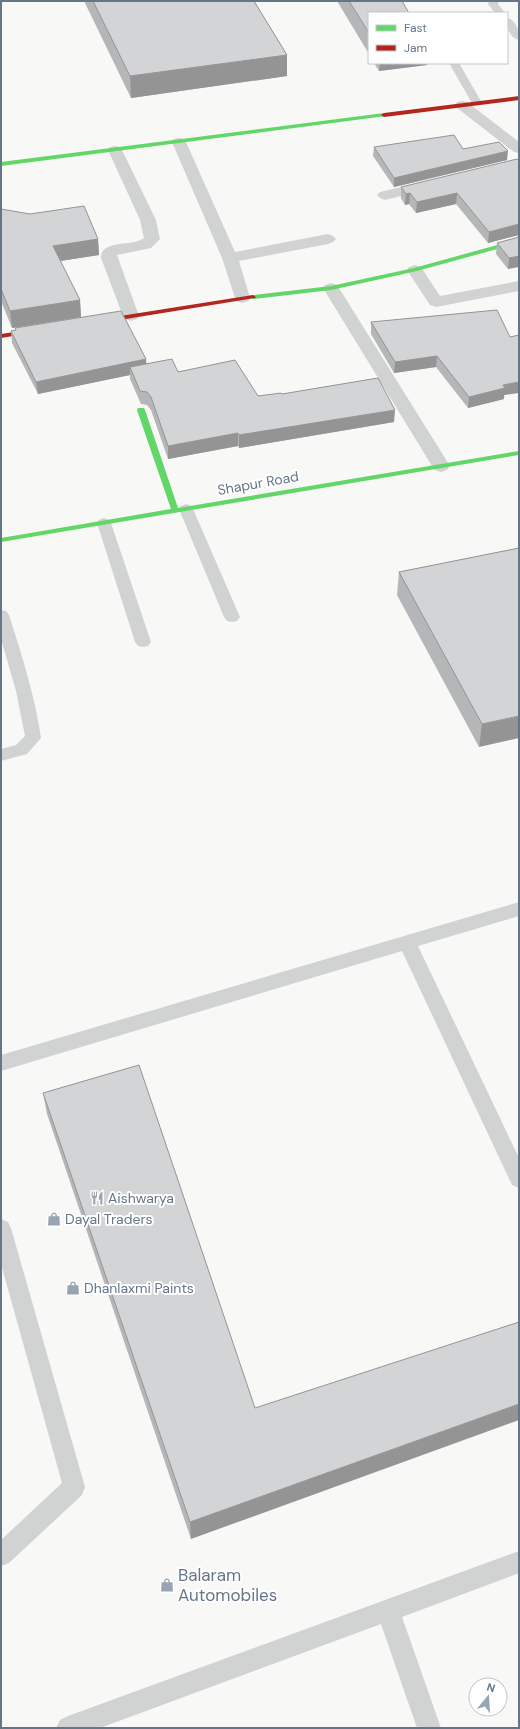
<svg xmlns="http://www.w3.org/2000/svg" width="520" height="1729" viewBox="0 0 520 1729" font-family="'DM Sans',sans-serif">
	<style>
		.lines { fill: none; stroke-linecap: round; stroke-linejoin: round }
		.lane { fill: #d1d3d3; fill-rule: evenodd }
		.street { fill: #d1d3d3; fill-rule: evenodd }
		.fast { fill: #63d668; fill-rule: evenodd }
		.jam { fill: #b3261e; fill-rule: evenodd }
		.wall { fill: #b5b6b7 }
		.shaded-wall { fill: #949495 }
		.building { fill: #d3d4d5; stroke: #949495 }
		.labels { text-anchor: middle; stroke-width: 4; stroke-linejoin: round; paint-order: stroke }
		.street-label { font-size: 14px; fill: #657689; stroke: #fff }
		.poi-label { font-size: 14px; fill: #657689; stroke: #fff; text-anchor: start }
		.near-poi-label { font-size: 17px; fill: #657689; stroke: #fff; text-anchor: start }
	</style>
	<rect width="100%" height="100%" fill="#f8f8f7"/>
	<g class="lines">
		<path class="lane" d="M 489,1 L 499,1 L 498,4 L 505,13 L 495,13 L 488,4 Z
			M 507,18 C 517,20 519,31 519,40 C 509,38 507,27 507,18 Z
			M 449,63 L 459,63 L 482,103 L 481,105 L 473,105 Z
			M 186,504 L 191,506 L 193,509 L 240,617 L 237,621 L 232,622 L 227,621 L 224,617 L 179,509 L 181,506 Z
			M 104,518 L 109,520 L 111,523 L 151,642 L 148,646 L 143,647 L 138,646 L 135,642 L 97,523 L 99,520 Z
			M 1,610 L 6,611 L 9,615 C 22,656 35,696 41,738 L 27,754 L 1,761 L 1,749 L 16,745 L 25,736 L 16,691 L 1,639 Z
			M 519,902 L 519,916 L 418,946 L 519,1158 L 519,1188 L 512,1185 L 402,951 L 1,1071 L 1,1055 Z
			M 1,1219 L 8,1222 L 11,1228 L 85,1487 L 82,1495 L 9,1563 L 1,1566 L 1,1540 L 62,1483 L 1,1264 Z
			M 519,1551 L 519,1573 L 402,1617 L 441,1728 L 417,1728 L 381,1624 L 100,1728 L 56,1728 L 60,1720 L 68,1716 Z"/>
		<path class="street" d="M 462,101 L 467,102 L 519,142 L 519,153 L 514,152 L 457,108 L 455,105 L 457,102 Z
			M 179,138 L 184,139 L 186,142 L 235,252 L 328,234 L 333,236 L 336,239 L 333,242 L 328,244 L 239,261 L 250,298 L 248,301 L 242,303 L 236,301 L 222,258 L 172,142 L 174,139 Z
			M 115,146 L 120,147 L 122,150 L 156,220 L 160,239 L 151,248 L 117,255 L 139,316 L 137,319 L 131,321 L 125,319 L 123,316 L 101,258 C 101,239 133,247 144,238 L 140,220 L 108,150 L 110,147 Z
			M 431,180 L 436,181 L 438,184 L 436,187 L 385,200 L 380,198 L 377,195 L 380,192 Z
			M 415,265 L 421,267 L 440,296 L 519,281 L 519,291 L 436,307 L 430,305 L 407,270 L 409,267 Z
			M 331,283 L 337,285 L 339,288 L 450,466 L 447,470 L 441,472 L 435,470 L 432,466 L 323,288 L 325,285 Z"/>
		<path class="fast" d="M 384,113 L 386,114 L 386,116 L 1,166 L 1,162 Z
			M 519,239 L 519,243 L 417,271 L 331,290 L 253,299 L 250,297 L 253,295 L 331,286 L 414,268 Z
			M 138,408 L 144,408 L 145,410 L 178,508 L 519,451 L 519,455 L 1,542 L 1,538 L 171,509 L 137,410 Z"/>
		<path class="jam" d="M 519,96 L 519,100 L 384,117 L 381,115 L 384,113 Z
			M 253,295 L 256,297 L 255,298 L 95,324 L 92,322 L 95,320 Z
			M 41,328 L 43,329 L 43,331 L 1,338 L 1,334 Z"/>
	</g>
	<path class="wall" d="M 85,1 L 254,1 L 287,55 L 287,76 L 131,98 L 85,3 Z
		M 337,1 L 402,1 L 369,13 L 369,54 Z
		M 374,63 L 427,63 L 427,65 L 379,71 Z
		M 374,147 L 463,149 L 507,160 L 394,187 L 373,156 Z
		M 519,161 L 519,235 L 488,243 L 456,204 L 416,213 L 409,204 L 405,205 L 401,198 L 401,187 Z
		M 1,209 L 98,239 L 99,255 L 60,261 L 80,300 L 81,317 L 12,328 L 1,301 Z
		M 519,237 L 508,269 L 496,254 L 497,243 Z
		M 371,322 L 510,337 L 504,399 L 468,408 L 436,367 L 394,373 L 371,334 Z
		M 15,328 L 178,372 L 258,396 L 282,394 L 394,422 L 239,448 L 238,446 L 168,459 L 151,410 L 147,405 L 141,404 L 130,379 L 130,375 L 38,394 L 12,343 L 11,331 L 15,330 Z
		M 519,548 L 479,747 L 397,595 L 399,572 Z
		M 43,1093 L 255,1408 L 191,1539 L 47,1114 Z"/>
	<path class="shaded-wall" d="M 287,55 L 287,76 L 131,98 L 130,76 Z
		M 380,63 L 427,63 L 427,65 L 379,71 Z
		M 508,151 L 507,160 L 394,187 L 394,178 Z
		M 410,193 L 409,204 L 405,205 L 406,194 Z
		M 457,193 L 456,204 L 416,213 L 417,202 Z
		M 519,224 L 519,235 L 488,243 L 489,232 Z
		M 98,239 L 99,255 L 54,262 L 53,246 Z
		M 519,256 L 519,267 L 508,269 L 509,258 Z
		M 80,300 L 81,317 L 12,328 L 10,311 Z
		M 437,356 L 436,367 L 394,373 L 395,362 Z
		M 146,359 L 147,371 L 130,367 L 130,375 L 38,394 L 36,382 Z
		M 519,382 L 519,393 L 504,395 L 504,399 L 468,408 L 469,397 L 503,385 Z
		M 395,410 L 394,422 L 239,448 L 239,435 Z
		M 238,433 L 238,446 L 168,459 L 168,446 Z
		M 519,716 L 519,738 L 479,747 L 482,724 Z
		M 519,1404 L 519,1420 L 191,1539 L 190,1522 Z"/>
	<path class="building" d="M 93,1 L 254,1 L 287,55 L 130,76 Z
		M 349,1 L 402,1 L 409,13 L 369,13 L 369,33 Z
		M 454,135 L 463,149 L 499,142 L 508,151 L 394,178 L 374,147 Z
		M 517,159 L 519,161 L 519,224 L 489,232 L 457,193 L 417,202 L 410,193 L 406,194 L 401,187 Z
		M 84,206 L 98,239 L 53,246 L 80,300 L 10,311 L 1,289 L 1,209 L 30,214 Z
		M 519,237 L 519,256 L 509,258 L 497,243 Z
		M 497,310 L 510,337 L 519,335 L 519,382 L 503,385 L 505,388 L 469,397 L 437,356 L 395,362 L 371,322 Z
		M 121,311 L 146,359 L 36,382 L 11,331 L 16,330 L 15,328 Z
		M 172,359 L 178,372 L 235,360 L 258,396 L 281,393 L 282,394 L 378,378 L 395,410 L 239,435 L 238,433 L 168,446 L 151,397 L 147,392 L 140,391 L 130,367 Z
		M 519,548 L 519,716 L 482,724 L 399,572 Z
		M 139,1065 L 255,1408 L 519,1322 L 519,1404 L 190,1522 L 43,1093 Z"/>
	<defs>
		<g id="restaurant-bare" transform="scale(1.08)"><path d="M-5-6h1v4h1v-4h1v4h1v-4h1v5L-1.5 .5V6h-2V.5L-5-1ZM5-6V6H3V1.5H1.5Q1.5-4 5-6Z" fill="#98a4b0" stroke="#fff" stroke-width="2.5" paint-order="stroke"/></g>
		<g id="shop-bare" transform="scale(1.08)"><path d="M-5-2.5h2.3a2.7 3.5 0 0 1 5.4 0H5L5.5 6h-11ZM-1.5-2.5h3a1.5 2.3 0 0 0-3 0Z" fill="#98a4b0" stroke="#fff" stroke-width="2.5" paint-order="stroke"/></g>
	</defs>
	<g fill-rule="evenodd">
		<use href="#restaurant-bare" x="97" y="1198"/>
		<use href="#shop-bare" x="54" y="1219"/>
		<use href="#shop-bare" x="73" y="1288"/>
		<use href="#shop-bare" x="167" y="1585"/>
	</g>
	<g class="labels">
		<g class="street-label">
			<text transform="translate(258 483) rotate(-10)" y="5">Shapur Road</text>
		</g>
		<g class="poi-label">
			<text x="108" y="1203">Aishwarya</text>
			<text x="65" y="1224">Dayal Traders</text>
			<text x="84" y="1293">Dhanlaxmi Paints</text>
		</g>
		<g class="near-poi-label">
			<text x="178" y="1581">Balaram<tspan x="178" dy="20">Automobiles</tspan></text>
		</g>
	</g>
	<rect width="520" height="1729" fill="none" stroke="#657689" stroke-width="4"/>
	<rect x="368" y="12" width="140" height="52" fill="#ffffff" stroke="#c1c8d0"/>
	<rect x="376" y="25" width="20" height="6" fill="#63d668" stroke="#c1c8d0"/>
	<text x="404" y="32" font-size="12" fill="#657689">Fast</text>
	<rect x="376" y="45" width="20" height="6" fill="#b3261e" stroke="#c1c8d0"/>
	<text x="404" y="52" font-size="12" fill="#657689">Jam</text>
	<g transform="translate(488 1697) rotate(18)"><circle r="19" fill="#ffffff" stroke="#c1c8d0"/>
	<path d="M0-3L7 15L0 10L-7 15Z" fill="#98a4b0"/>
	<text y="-6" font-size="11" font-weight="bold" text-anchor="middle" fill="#657689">N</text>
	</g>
</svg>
